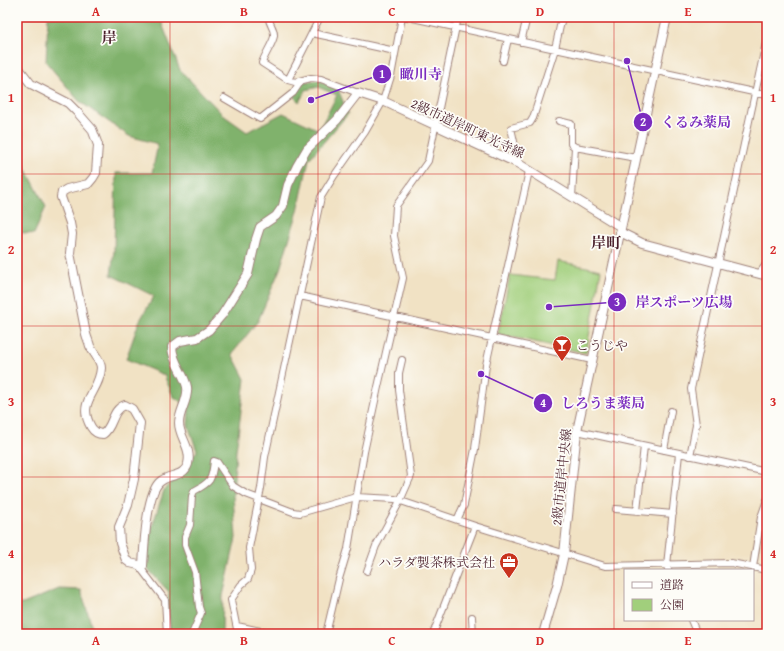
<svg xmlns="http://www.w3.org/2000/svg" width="784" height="651" viewBox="0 0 784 651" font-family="'Gentium Book Plus','Noto Serif JP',serif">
<rect width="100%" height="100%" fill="#fdfcf7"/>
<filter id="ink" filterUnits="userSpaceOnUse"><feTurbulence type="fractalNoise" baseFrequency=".025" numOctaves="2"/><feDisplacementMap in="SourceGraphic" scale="8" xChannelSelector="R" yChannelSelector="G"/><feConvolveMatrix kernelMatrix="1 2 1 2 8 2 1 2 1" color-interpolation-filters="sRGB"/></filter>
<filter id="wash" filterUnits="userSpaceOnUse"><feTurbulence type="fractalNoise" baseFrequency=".012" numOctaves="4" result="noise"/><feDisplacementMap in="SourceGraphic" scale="16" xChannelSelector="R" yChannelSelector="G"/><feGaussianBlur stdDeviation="0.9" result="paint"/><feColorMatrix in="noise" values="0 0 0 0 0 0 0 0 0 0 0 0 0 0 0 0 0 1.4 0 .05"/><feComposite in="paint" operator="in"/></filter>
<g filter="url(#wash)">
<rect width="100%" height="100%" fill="#f1e2c4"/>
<path fill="#a1cf7c" stroke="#767754" d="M 558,261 L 601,270 L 586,353 L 498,334 L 510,275 L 555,280 Z"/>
<path fill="#80b26c" stroke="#65684c" d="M 48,17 L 169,17 L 161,21 L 180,70 L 223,115 L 247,132 L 283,113 L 319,130 L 337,95 L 318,87 L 306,90 L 299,102 L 292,95 L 303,82 L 318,80 L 338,89 L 348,114 L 309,159 L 298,211 L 280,269 L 258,321 L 232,354 L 245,379 L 236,451 L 233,495 L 236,538 L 223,596 L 222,634 L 164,634 L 169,592 L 146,567 L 151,530 L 164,490 L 197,451 L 188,425 L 189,408 L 173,396 L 164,375 L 126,359 L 139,322 L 154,296 L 111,275 L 114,251 L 116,173 L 152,173 L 158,144 L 129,136 L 79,101 L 46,62 Z
M 17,151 L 46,207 L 34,234 L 17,232 Z
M 59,589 L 81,590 L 94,634 L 17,634 L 17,604 L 23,604 Z"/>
</g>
<g filter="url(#ink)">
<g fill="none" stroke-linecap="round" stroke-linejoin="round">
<g stroke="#9e8078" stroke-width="8">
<path id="minor" d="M 269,17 C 268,24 275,28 274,36 C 274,41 264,56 262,63 L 288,80 L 295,82 L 311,78 L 321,79 L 358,93
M 408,17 L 767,95
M 312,33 L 395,51
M 521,42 L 527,17
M 503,61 L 508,39
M 288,80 L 320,17
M 224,98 L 260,119 L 293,93 L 301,81
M 559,121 L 571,124 L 571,144 L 575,147
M 519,164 L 511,128 L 530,123 L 533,118 L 555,49 L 562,17
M 572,197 L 575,147 L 636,158
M 759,274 L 767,263
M 300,296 L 592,360
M 577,431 L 767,472
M 664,450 L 671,411
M 690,456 L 696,425 L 691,389 L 767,38
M 616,509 L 673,514
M 637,511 L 644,446
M 457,520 L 464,505 L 475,449 L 486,365 L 529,171
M 139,566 L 165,600 L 167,634
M 753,567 L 761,517 L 767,500
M 668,570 L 667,565 L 679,454
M 367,571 L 376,546 L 400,501 L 411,476 L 399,390 L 399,373 L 402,360
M 472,617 L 473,634
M 691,620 L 697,634
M 237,626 L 275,634
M 192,634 L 201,613 L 199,607 L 195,572 L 185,545 L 185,537 L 190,525 L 192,496 L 194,491 C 211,482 212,480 214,461 L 217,462 L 233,486 L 246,494 L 293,512 L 300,513 L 356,497 L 395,499 L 475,526 L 605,566 L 731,563 L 767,570
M 238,634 L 231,600 L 241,585 L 248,579 L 251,570 L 249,548 L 261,488 L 265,457 L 321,197 L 334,176 L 365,132 L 383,101 L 391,76 L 402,17
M 326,634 L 339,579 L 348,549 L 364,452 L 378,387 L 403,278 L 394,236 L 396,206 L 428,161 L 458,17
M 433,634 L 475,526"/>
</g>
<g stroke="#9e8078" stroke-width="10">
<path id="tertiary" d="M 17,66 L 31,84 L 68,103 L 78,113 L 92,129 L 98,145 L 96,173 L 93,178 L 88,184 L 67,189 L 62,192 L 61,197 L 70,223 L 72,234 L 70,253 L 86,334 C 87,338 89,342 90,346 C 93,353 101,360 101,368 C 100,392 76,401 91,427 C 94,432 98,434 103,434 C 114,426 111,410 125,405 L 132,409 L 140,423 L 134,479 L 128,505 L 119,527 L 120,543 L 126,560 L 130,563 L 143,566 C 144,549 146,491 161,481 C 170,474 184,477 188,464 C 192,448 179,437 179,423 C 179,411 189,399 187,387 C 184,373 173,364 172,347 L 180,341 L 197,338 L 209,330 L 222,315 L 248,274 L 256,239 L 260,227 L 276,216 L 283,206 L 288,185 L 297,166 L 307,149 L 337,120 L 358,93 L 383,101 L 519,164 L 621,227
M 620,232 L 642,243 L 767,276
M 543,634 L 557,586 L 564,554 L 577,431 L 667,17"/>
</g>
<use href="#minor" stroke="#fff" stroke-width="6"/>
<use href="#tertiary" stroke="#fff" stroke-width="8"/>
</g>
</g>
<path fill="none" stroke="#d62828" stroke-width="1" stroke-opacity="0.55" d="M 170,17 L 170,634M 318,17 L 318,634M 466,17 L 466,634M 614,17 L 614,634M 17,174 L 767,174M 17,326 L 767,326M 17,477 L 767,477"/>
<defs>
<g id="bar-pin" transform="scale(1)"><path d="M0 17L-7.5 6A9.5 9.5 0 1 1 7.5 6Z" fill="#c8321e" stroke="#fdfcf7"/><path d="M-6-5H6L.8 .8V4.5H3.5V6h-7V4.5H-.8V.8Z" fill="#fff"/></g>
<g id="office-pin" transform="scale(1)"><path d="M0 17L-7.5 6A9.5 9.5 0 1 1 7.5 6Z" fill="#c8321e" stroke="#fdfcf7"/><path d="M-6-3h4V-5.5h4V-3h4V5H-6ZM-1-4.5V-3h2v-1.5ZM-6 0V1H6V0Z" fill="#fff"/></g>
</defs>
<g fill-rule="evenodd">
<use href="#bar-pin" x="562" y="345"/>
<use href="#office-pin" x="509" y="562"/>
</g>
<g text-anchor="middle" stroke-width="3.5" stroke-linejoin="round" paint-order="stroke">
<g font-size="13" fill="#4a1f2b" stroke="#fdfcf7">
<text transform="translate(468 128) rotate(25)" y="5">2級市道岸町東光寺線</text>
<text transform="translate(561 477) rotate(-84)" y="5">2級市道岸中央線</text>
</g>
<g font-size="13" fill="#4a1f2b" stroke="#fdfcf7" text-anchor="start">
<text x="576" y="350">こうじや</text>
<text x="495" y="567" text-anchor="end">ハラダ製茶株式会社</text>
</g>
<g font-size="15" font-weight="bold" fill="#4a1f2b" stroke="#fdfcf7">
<text x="109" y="43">岸</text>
<text x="606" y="248">岸町</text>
</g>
</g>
<path fill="none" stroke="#7b2cbf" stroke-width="1.5" d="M311 100L382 74M627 61L643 122M549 307L617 302M481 374L543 403"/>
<g fill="#7b2cbf" stroke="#fdfcf7" stroke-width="1.5">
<circle cx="311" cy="100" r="4"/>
<circle cx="627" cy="61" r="4"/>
<circle cx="549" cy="307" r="4"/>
<circle cx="481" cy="374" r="4"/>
<circle cx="382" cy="74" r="10"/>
<circle cx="643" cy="122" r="10"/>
<circle cx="617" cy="302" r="10"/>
<circle cx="543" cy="403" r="10"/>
</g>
<g font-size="12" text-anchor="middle" font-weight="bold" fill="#fff">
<text x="382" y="78">1</text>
<text x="643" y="126">2</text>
<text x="617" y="306">3</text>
<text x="543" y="407">4</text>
</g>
<g font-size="14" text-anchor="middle" font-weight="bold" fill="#7b2cbf" stroke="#fdfcf7" stroke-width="3.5" stroke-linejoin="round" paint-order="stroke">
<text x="421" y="79">瞰川寺</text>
<text x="696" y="127">くるみ薬局</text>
<text x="684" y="307">岸スポーツ広場</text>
<text x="603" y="408">しろうま薬局</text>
</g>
<rect width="784" height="651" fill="none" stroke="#fdfcf7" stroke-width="44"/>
<rect x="624" y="569" width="130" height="52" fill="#fdfcf7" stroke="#b5a4a5"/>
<rect x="632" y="582" width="20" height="6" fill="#ffffff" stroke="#b5a4a5"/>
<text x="660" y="589" font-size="12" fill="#4a1f2b">道路</text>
<rect x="632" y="599" width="20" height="12" fill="#a1cf7c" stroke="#b5a4a5"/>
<text x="660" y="609" font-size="12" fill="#4a1f2b">公園</text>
<rect x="22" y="22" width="740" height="607" fill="none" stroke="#d62828" stroke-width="1.5"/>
<g font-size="13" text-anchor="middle" font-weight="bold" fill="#d62828">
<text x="96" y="16">A</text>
<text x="244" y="16">B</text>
<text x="392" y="16">C</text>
<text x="540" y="16">D</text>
<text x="688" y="16">E</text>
<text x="11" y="102">1</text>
<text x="773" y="102">1</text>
<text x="11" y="254">2</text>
<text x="773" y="254">2</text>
<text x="11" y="406">3</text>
<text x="773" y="406">3</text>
<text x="11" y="558">4</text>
<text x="773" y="558">4</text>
<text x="96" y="645">A</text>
<text x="244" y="645">B</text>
<text x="392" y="645">C</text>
<text x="540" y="645">D</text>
<text x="688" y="645">E</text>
</g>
</svg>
